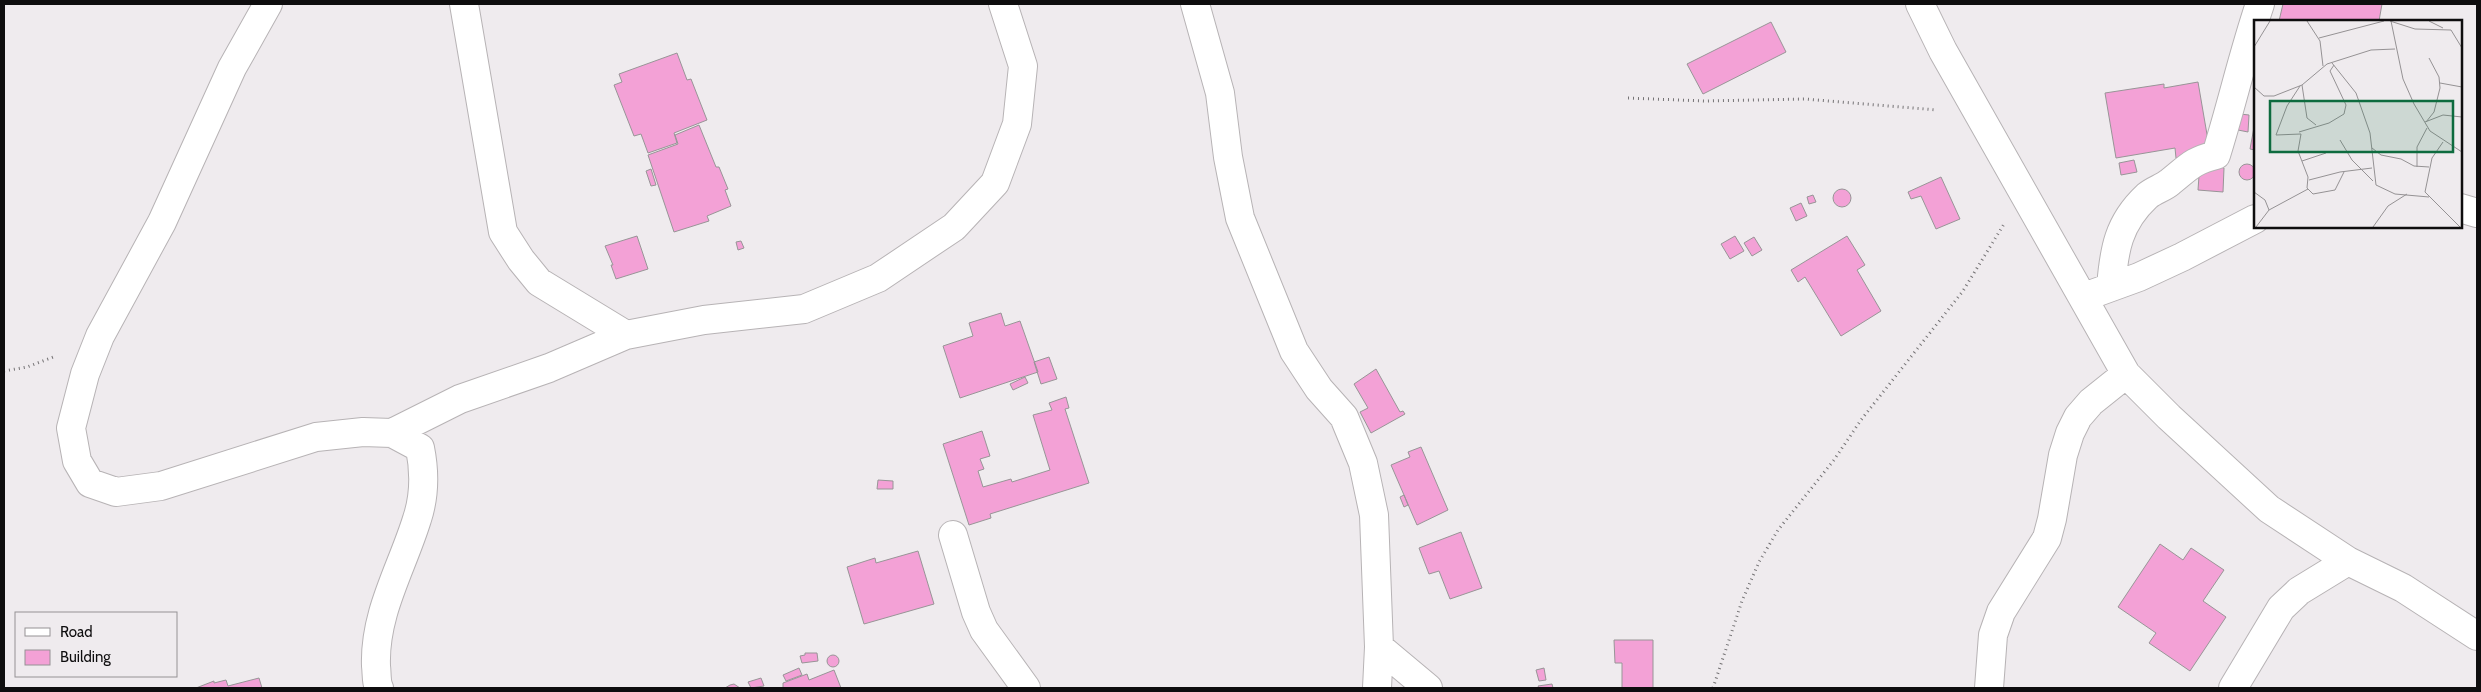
<svg xmlns="http://www.w3.org/2000/svg" width="2481" height="692" viewBox="0 0 2481 692" font-family="Cabin,sans-serif">
<rect width="100%" height="100%" fill="#efebee"/>
<path fill="#f3a1d6" stroke="#989597" d="M 2283,4 L 2382,4 L 2379,21 L 2279,21 Z
M 1771,22 L 1786,52 L 1703,94 L 1687,64 Z
M 677,53 L 687,80 L 691,79 L 707,120 L 674,133 L 677,143 L 648,153 L 641,134 L 634,136 L 614,85 L 622,82 L 619,74 Z
M 2198,82 L 2210,152 L 2176,158 L 2175,148 L 2116,158 L 2105,93 L 2164,84 L 2164,88 Z
M 2240,114 L 2249,115 L 2248,132 L 2238,130 Z
M 2255,122 L 2255,150 L 2250,149 Z
M 699,125 L 716,167 L 719,167 L 728,189 L 725,190 L 731,206 L 707,216 L 709,221 L 674,232 L 648,155 L 678,144 L 675,135 Z
M 2134,160 L 2137,172 L 2121,175 L 2119,163 Z
M 2200,162 L 2224,168 L 2223,192 L 2198,190 Z
M2239 172a8 8 0 1 1 16 0a8 8 0 1 1-16 0Z
M 651,169 L 656,185 L 651,186 L 646,171 Z
M 1941,177 L 1960,219 L 1936,229 L 1921,196 L 1911,199 L 1908,192 Z
M1833 198a9 9 0 1 1 18 0a9 9 0 1 1-18 0Z
M 1813,195 L 1816,202 L 1809,204 L 1807,197 Z
M 1801,203 L 1807,216 L 1796,221 L 1790,208 Z
M 637,236 L 648,269 L 616,279 L 611,265 L 613,265 L 605,246 Z
M 1735,236 L 1744,251 L 1730,259 L 1721,244 Z
M 1847,236 L 1865,265 L 1857,270 L 1881,311 L 1841,336 L 1805,277 L 1798,282 L 1791,270 Z
M 1754,237 L 1762,250 L 1752,256 L 1744,243 Z
M 741,241 L 744,248 L 738,250 L 736,242 Z
M 1001,313 L 1005,326 L 1020,321 L 1038,372 L 960,398 L 943,346 L 973,336 L 969,323 Z
M 1049,357 L 1057,379 L 1041,384 L 1034,362 Z
M 1376,369 L 1400,412 L 1403,411 L 1405,414 L 1371,433 L 1360,412 L 1368,408 L 1354,384 Z
M 1025,377 L 1028,383 L 1013,390 L 1010,384 Z
M 1066,397 L 1069,408 L 1065,409 L 1089,483 L 990,514 L 991,518 L 969,525 L 943,444 L 982,431 L 990,456 L 980,459 L 984,469 L 978,471 L 983,487 L 1011,479 L 1012,482 L 1050,470 L 1033,415 L 1052,410 L 1049,403 Z
M 1421,447 L 1448,510 L 1417,525 L 1391,465 L 1410,457 L 1408,452 Z
M 878,480 L 893,481 L 893,489 L 877,489 Z
M 1404,495 L 1408,505 L 1404,507 L 1400,497 Z
M 1461,532 L 1482,588 L 1450,599 L 1439,571 L 1429,574 L 1419,548 Z
M 2160,544 L 2183,560 L 2191,548 L 2224,570 L 2203,601 L 2226,617 L 2190,671 L 2149,643 L 2156,633 L 2118,607 Z
M 918,551 L 934,604 L 864,624 L 847,567 L 875,558 L 876,563 Z
M 1614,640 L 1653,640 L 1653,688 L 1622,688 L 1622,663 L 1615,663 Z
M 805,653 L 817,653 L 818,661 L 802,663 L 800,656 L 805,655 Z
M827 661a6 6 0 1 1 12 0a6 6 0 1 1-12 0Z
M 799,668 L 802,675 L 786,681 L 783,675 Z
M 1544,668 L 1546,680 L 1539,681 L 1536,670 Z
M 834,670 L 841,688 L 783,688 L 783,683 L 807,674 L 809,680 Z
M 259,678 L 262,688 L 196,688 L 214,681 L 214,683 L 226,680 L 228,686 Z
M 761,678 L 764,686 L 751,688 L 748,682 Z
M 734,684 L 740,688 L 725,688 L 730,685 Z
M 1552,684 L 1553,688 L 1539,688 L 1538,686 Z"/>
<g fill="none" stroke-linecap="round" stroke-linejoin="round">
<g stroke="#b7b3b5" stroke-width="30">
<path id="minor" d="M 268,4 L 232,68 L 162,222 L 100,336 L 85,374 L 71,428 L 77,461 L 90,483 L 116,492 L 161,486 L 316,437 L 363,432 L 392,433 L 420,448 C 425,473 425,495 417,519 C 402,568 374,613 376,666 C 377,673 376,682 379,688
M 464,4 L 503,232 L 521,260 L 539,282 L 626,335
M 1195,4 L 1220,93 L 1228,157 L 1240,218 L 1294,351 L 1319,389 L 1344,417 L 1363,463 L 1374,515 L 1379,647 L 1377,688
M 1920,4 L 1943,51 L 2126,374 L 2169,417 L 2269,509 L 2348,561 L 2403,588 L 2477,636
M 2460,208 L 2477,213
M 2111,287 C 2114,250 2118,223 2147,196 C 2154,190 2163,188 2170,182 C 2189,167 2192,161 2216,155 C 2232,104 2243,54 2260,4
M 2095,293 L 2139,277 L 2182,257 L 2255,219
M 392,433 L 460,399 L 549,368 L 626,335 L 704,320 L 804,309 L 878,278 L 954,227 L 995,183 L 1017,124 L 1023,66 L 1003,4
M 953,535 L 976,612 L 984,630 L 1026,688
M 1379,647 L 1428,688
M 1989,688 L 1993,635 L 2001,612 L 2047,538 L 2052,519 L 2063,455 L 2070,433 L 2078,417 L 2091,402 L 2126,374
M 2233,688 L 2281,608 L 2299,591 L 2348,561"/>
</g>
<path stroke="#747274" stroke-width="3" stroke-dasharray="1 4" stroke-linecap="butt" d="M 1628,98 L 1704,101 L 1805,99 L 1937,110
M 4,371 L 27,367 L 56,356
M 1713,688 L 1742,601 L 1759,562 L 1778,530 L 1834,460 L 1861,420 L 1963,291 L 2004,224"/>
<use href="#minor" stroke="#fff" stroke-width="28"/>
</g>
<g transform="translate(2254 20)">
<rect width="208" height="208" fill="#efebee"/>
<path fill="none" stroke="#959294" stroke-width="1" d="M 53,1 L 66,21 L 69,46M 136,1 L 161,9 L 197,10 L 208,28M 137,1 L 149,59 L 160,84 L 176,111 L 208,132M 175,1 L 189,8M 65,18 L 130,1M 0,27 L 16,1M 78,43 L 102,73 L 116,113 L 122,165 L 141,174 L 175,177M 186,63 L 208,67M 48,65 L 53,98 L 62,105M 46,66 L 33,86 L 22,115 L 47,114 L 44,131 L 54,157 L 53,168 L 59,174 L 81,170 L 90,152M 0,67 L 10,76 L 20,76 L 48,65 L 73,44 L 117,30 L 141,29M 171,102 L 189,95 L 208,97M 172,102 L 180,92 L 186,68 L 185,57 L 175,38M 45,112 L 75,103 L 90,94 L 92,85 L 76,51 L 80,45M 86,120 L 98,140 L 119,161M 189,122 L 178,138 L 171,172 L 206,207M 118,128 L 127,135 L 147,139 L 160,146 L 175,147M 48,141 L 72,133M 163,147 L 163,127 L 173,108M 55,160 L 86,152 L 118,148M 0,172 L 11,180 L 15,190 L 2,207M 15,190 L 54,169M 119,207 L 134,186 L 153,174"/>
<path fill="#0e6b3f" fill-opacity="0.15" stroke="#0e6b3f" stroke-width="2.5" d="M 16,81 L 199,81 L 199,132 L 16,132 Z"/>
<rect width="208" height="208" fill="none" stroke="#0e0d0e" stroke-width="2.5"/>
</g>
<rect width="2481" height="692" fill="none" stroke="#0e0d0e" stroke-width="10"/>
<rect x="15" y="612" width="162" height="65" fill="#efebee" stroke="#959294"/>
<rect x="25" y="628" width="25" height="8" fill="#ffffff" stroke="#959294"/>
<text x="60" y="637" font-size="15" fill="#0e0d0e">Road</text>
<rect x="25" y="650" width="25" height="15" fill="#f3a1d6" stroke="#959294"/>
<text x="60" y="662" font-size="15" fill="#0e0d0e">Building</text>
</svg>
